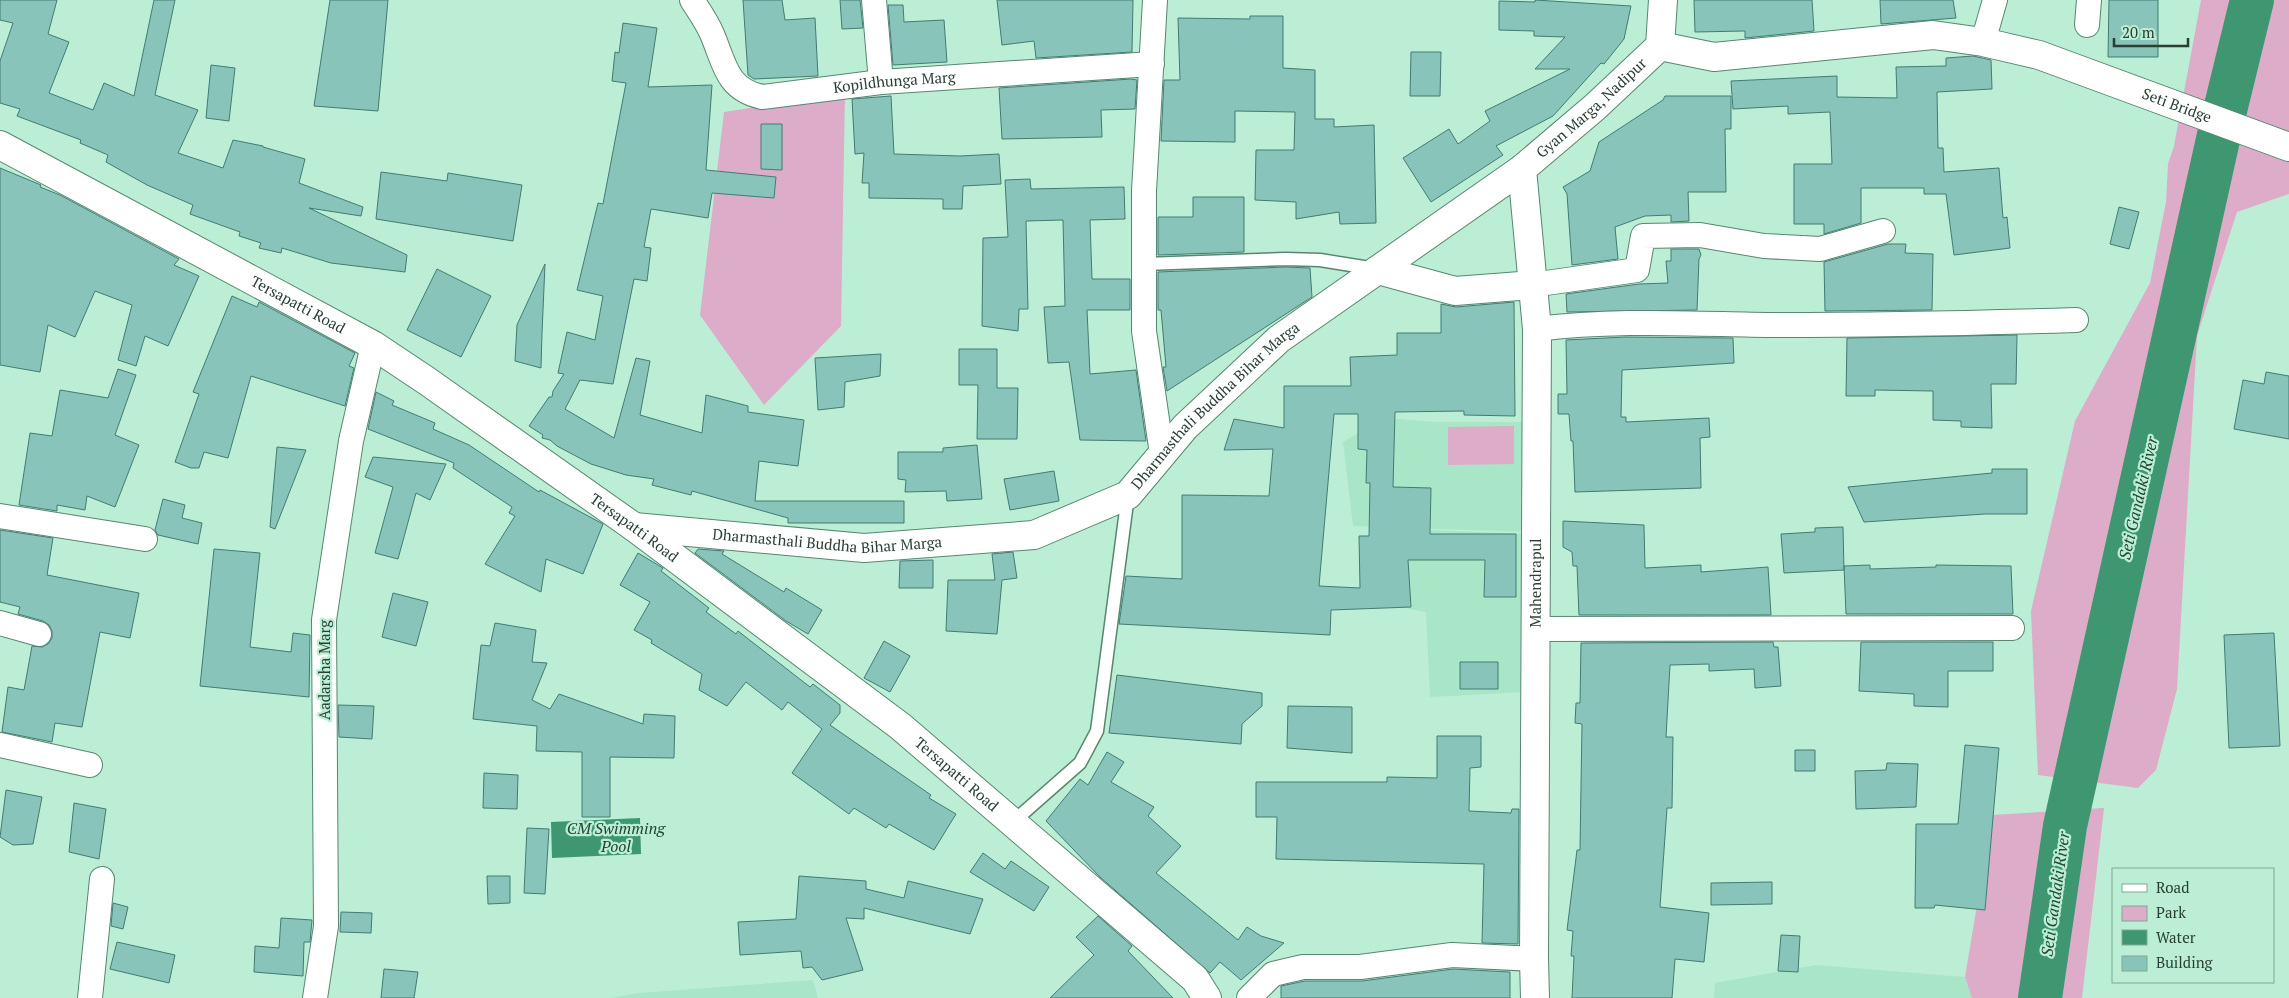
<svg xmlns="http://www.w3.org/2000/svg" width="2289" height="998" viewBox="0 0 2289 998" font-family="'PT Serif',serif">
<rect width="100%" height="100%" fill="#bbeed4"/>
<path fill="#a9e5c7" d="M 1385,418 L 1435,422 L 1532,422 L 1531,532 L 1353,526 L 1343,442 Z
M 1403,529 L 1529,534 L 1525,692 L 1430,697 L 1426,612 L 1405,608 Z
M 1816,965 L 1965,977 L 1972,998 L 1714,998 L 1715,983 Z
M 813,980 L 818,998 L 610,998 L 639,993 Z"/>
<path fill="#ddacc9" d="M 2201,0 L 2289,0 L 2289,194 L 2237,212 L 2197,336 L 2177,689 L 2156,770 L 2138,788 L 2038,775 L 2031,611 L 2075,421 L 2150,283 L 2166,202 L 2168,164 L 2174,146 Z
M 845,93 L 841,326 L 764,405 L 700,315 L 724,112 Z
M 1514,426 L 1514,464 L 1448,465 L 1448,427 Z
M 2104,808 L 2082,998 L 1972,998 L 1965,977 L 1992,815 Z"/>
<path fill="#3f9772" d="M 640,818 L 641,854 L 552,858 L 551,822 Z"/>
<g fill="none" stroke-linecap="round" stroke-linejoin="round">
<path stroke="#3f9772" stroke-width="44" d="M 2040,998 L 2065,826 L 2219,135 L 2252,0"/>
</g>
<path fill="#88c4ba" stroke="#417c73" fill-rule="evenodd" d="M 0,0 L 57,0 L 48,34 L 69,42 L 49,93 L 93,110 L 104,83 L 134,96 L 154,0 L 175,0 L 155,95 L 198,110 L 178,153 L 223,168 L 233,140 L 263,146 L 263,147 L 305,159 L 299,183 L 363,207 L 361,216 L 309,208 L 407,255 L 405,272 L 331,263 L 282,248 L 281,253 L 259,248 L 261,243 L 239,236 L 240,232 L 190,214 L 193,205 L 147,185 L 106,162 L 108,155 L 80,143 L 81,140 L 17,116 L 20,109 L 0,103 L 0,61 L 13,23 L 0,20 Z
M 330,0 L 388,0 L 378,111 L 314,106 Z
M 743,0 L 782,0 L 785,20 L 815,18 L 818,76 L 754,79 L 748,75 Z
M 840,0 L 860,0 L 863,28 L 842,29 Z
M 997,0 L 1133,0 L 1132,52 L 1036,58 L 1034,41 L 1002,45 Z
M 1535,0 L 1631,6 L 1624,39 L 1604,64 L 1601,63 L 1553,116 L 1496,146 L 1503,155 L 1431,202 L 1403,158 L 1449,129 L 1458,144 L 1490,121 L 1485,111 L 1570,69 L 1535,69 L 1565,37 L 1534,36 L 1534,31 L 1499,30 L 1499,1 L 1535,2 Z
M 1694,0 L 1812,0 L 1814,31 L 1745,38 L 1745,31 L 1695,32 Z
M 1880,0 L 1953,0 L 1956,18 L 1881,24 Z
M 2109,0 L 2158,0 L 2158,57 L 2108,57 Z
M 888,5 L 903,5 L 904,22 L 944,20 L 947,62 L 893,65 Z
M 1250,16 L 1283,16 L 1283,68 L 1315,70 L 1315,119 L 1334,119 L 1334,127 L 1374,125 L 1376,223 L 1340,224 L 1339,212 L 1296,219 L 1296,202 L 1255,200 L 1256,150 L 1294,150 L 1295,112 L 1235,111 L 1235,142 L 1161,141 L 1164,80 L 1180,80 L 1178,18 L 1250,19 Z
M 623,23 L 657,28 L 648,87 L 712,85 L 706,170 L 776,177 L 774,198 L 712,193 L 708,218 L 651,209 L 644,247 L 651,248 L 647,281 L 634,279 L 613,384 L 580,380 L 565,409 L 614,438 L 636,358 L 650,361 L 640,415 L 702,433 L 706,395 L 748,406 L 748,412 L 804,420 L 798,466 L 759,461 L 755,501 L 904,501 L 904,523 L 788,523 L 788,518 L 692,491 L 691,495 L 652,485 L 654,479 L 626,475 L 591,464 L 557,446 L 550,440 L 542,438 L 543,435 L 529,426 L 549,397 L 552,397 L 553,391 L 564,374 L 558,373 L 567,332 L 595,340 L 603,296 L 577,290 L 598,203 L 603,204 L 626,83 L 612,81 L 615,52 L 619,53 Z
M 1411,52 L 1441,52 L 1440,96 L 1410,96 Z
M 1973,56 L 1991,60 L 1992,89 L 1937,92 L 1938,148 L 1943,148 L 1944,172 L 1999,168 L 2003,218 L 2007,217 L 2010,248 L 1954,255 L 1946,194 L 1924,194 L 1924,188 L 1861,188 L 1861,223 L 1824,234 L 1824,224 L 1794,224 L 1794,164 L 1832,164 L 1830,112 L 1788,114 L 1788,106 L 1733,109 L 1731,81 L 1837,76 L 1837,97 L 1897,98 L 1896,67 L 1946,66 L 1946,58 Z
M 211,65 L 235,68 L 229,121 L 206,118 Z
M 1131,79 L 1137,80 L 1135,109 L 1101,110 L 1102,137 L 1002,139 L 999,88 Z
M 891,96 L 894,154 L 960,156 L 999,154 L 1001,184 L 963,186 L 962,209 L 943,209 L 943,199 L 869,198 L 869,183 L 862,183 L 864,153 L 855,154 L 852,99 Z
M 1665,96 L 1731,96 L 1731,129 L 1725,129 L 1726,192 L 1688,192 L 1689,221 L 1671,222 L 1671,215 L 1645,216 L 1615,227 L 1618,259 L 1572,265 L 1567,194 L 1563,187 L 1590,171 L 1599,142 L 1663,100 Z
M 761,124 L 782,124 L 782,170 L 761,169 Z
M 0,168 L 41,185 L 40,187 L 60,195 L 179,259 L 174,265 L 199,276 L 168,346 L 145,336 L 136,366 L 118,360 L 132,305 L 95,291 L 75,337 L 48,325 L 40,372 L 0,365 Z
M 381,172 L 447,181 L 448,173 L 522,185 L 513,241 L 376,219 Z
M 1030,179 L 1031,189 L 1124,187 L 1125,219 L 1090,220 L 1092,279 L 1130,279 L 1130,310 L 1087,310 L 1090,374 L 1136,370 L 1146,441 L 1080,440 L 1069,362 L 1048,363 L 1044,307 L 1065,306 L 1063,220 L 1026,221 L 1028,309 L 1019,309 L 1018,331 L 982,326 L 983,238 L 1008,237 L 1005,180 Z
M 1193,197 L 1244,197 L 1244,252 L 1158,255 L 1158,217 L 1193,217 Z
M 2119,207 L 2139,212 L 2129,249 L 2110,244 Z
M 1888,244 L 1906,244 L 1905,253 L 1933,254 L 1932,310 L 1825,311 L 1824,262 Z
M 1671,249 L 1699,249 L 1701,255 L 1699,259 L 1697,310 L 1567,312 L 1566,294 L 1639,284 L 1668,283 L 1666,261 L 1671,261 Z
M 545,264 L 542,333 L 541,368 L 515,361 L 517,325 Z
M 1286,267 L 1310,268 L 1312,297 L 1167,391 L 1163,367 L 1166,367 L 1161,310 L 1158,310 L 1158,272 Z
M 437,269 L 491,296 L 461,357 L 407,330 Z
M 232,296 L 257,307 L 259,302 L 355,353 L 349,366 L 354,368 L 345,406 L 251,376 L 228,458 L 204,452 L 199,468 L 191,468 L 175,462 L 199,394 L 193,392 Z
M 1514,302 L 1515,416 L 1464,415 L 1464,411 L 1395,412 L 1393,487 L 1431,488 L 1430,534 L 1516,534 L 1516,597 L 1484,597 L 1485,560 L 1408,560 L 1411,607 L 1331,610 L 1330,635 L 1119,624 L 1126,576 L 1182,579 L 1182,495 L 1269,496 L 1273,449 L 1224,450 L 1234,419 L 1284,428 L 1284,386 L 1351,386 L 1350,357 L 1397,355 L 1397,333 L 1441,333 L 1441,304 L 1456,307 ZM 1334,414 L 1358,414 L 1358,449 L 1367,450 L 1366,483 L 1370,483 L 1369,536 L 1359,536 L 1360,588 L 1319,586 Z
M 2017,335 L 2016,384 L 1991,384 L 1992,428 L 1961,427 L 1961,421 L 1933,420 L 1933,391 L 1875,390 L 1875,396 L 1846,396 L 1847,338 Z
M 1625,337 L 1733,338 L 1734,363 L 1622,370 L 1621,417 L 1626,417 L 1626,422 L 1709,418 L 1710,437 L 1700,438 L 1701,488 L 1575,492 L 1573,441 L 1571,441 L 1569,414 L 1558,414 L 1558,394 L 1567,394 L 1566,340 Z
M 959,349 L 997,349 L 997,388 L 1018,388 L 1017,439 L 977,439 L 978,385 L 959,385 Z
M 881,354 L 880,376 L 845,382 L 844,407 L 818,410 L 815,358 Z
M 118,369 L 136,375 L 115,435 L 139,445 L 115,507 L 87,496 L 85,510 L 57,505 L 57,511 L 19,505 L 30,433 L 52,436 L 60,390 L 108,398 Z
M 2266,372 L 2289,376 L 2289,439 L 2234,429 L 2243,380 L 2264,384 Z
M 376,392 L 394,401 L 392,405 L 435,423 L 433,429 L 469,445 L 539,492 L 540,490 L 603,524 L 583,574 L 546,559 L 541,592 L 485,564 L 515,516 L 509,513 L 512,507 L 453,468 L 454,463 L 368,429 Z
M 977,445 L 982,499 L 947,501 L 946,491 L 905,492 L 906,480 L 898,479 L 898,452 L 943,452 L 943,448 Z
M 277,447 L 306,450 L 275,529 L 270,527 Z
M 373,457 L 446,464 L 430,500 L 416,493 L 398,559 L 375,553 L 393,487 L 365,477 Z
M 1992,469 L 2027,469 L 2027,514 L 1985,514 L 1864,522 L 1848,487 L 1992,473 Z
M 1054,471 L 1059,501 L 1010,510 L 1004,479 Z
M 163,499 L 185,505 L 182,518 L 202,523 L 198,544 L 158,535 L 155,530 Z
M 1563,521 L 1644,525 L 1645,568 L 1701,565 L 1701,572 L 1768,567 L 1771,615 L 1579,615 L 1577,566 L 1573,566 L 1572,552 L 1563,547 Z
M 1843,527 L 1844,570 L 1784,573 L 1781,534 L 1815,532 L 1815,528 Z
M 0,530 L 53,538 L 47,575 L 139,593 L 130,638 L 100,632 L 82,727 L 55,723 L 52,742 L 2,732 L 8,687 L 24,690 L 32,646 L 42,647 L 48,644 L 52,638 L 52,631 L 49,625 L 43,621 L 18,614 L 20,607 L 0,602 Z
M 214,549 L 260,553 L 250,647 L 291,652 L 293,633 L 310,635 L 309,697 L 200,686 Z
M 698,549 L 724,551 L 722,554 L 784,592 L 786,588 L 822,610 L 808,634 L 786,621 L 695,553 Z
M 1013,552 L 1017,578 L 1002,580 L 997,634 L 946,631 L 948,580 L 995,580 L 992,554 Z
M 638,553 L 663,568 L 661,571 L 709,608 L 706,612 L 736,634 L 738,631 L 810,687 L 813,684 L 840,705 L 840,713 L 830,725 L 931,795 L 929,798 L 956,814 L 934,850 L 889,824 L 886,828 L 854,808 L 849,814 L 792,773 L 822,729 L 788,702 L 782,710 L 746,682 L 727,706 L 699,690 L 702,674 L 651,643 L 652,640 L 634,630 L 650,602 L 620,585 Z
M 933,560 L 933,588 L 899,588 L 900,561 Z
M 1870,565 L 1870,569 L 1936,567 L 1936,565 L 2011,566 L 2013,614 L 1846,614 L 1844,566 Z
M 393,593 L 428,602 L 416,646 L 382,637 Z
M 495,623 L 536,630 L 532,662 L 547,663 L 532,700 L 550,709 L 559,694 L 643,724 L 644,714 L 675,716 L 674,758 L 610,757 L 610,817 L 582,817 L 582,752 L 536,751 L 537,726 L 473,719 L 481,645 L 490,646 Z
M 2274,633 L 2280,746 L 2229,748 L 2224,635 Z
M 884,641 L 910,656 L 890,692 L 864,678 Z
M 1773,642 L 1774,647 L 1778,647 L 1781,686 L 1755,688 L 1754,669 L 1709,671 L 1709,664 L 1670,665 L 1666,737 L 1673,737 L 1672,808 L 1667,808 L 1660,907 L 1709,913 L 1704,962 L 1675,959 L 1672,998 L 1572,998 L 1574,956 L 1571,956 L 1573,931 L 1567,930 L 1577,850 L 1580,850 L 1582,724 L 1575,723 L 1576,703 L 1580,703 L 1581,643 Z
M 1861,642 L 1993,642 L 1993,671 L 1948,671 L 1948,707 L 1914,706 L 1914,694 L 1859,691 Z
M 1460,662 L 1498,662 L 1498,689 L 1460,689 Z
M 1117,675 L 1262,693 L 1262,706 L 1242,724 L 1241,744 L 1109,733 Z
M 338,705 L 374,706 L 372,739 L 339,737 Z
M 1288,706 L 1352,707 L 1352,753 L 1287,748 Z
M 1437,736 L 1481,736 L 1481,767 L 1470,768 L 1469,811 L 1511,813 L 1512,809 L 1519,809 L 1518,944 L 1482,943 L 1484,864 L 1276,859 L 1277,817 L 1256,817 L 1256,782 L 1387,782 L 1387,777 L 1437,778 Z
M 1965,745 L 1999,748 L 1985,910 L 1935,905 L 1934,908 L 1915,908 L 1916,824 L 1958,824 Z
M 1795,750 L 1815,750 L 1815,771 L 1795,771 Z
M 1107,752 L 1124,762 L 1111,782 L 1154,807 L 1148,816 L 1181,846 L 1156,873 L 1238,940 L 1247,927 L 1261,936 L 1284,943 L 1241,980 L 1220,962 L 1210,973 L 1100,877 L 1046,821 L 1080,779 L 1088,785 Z
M 1887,763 L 1918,764 L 1916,807 L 1856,809 L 1855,771 L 1886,770 Z
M 484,773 L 518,775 L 517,809 L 483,808 Z
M 6,790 L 42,797 L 33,844 L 13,845 L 0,837 Z
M 74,803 L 106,809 L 99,859 L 69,852 Z
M 527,828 L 549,829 L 545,894 L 524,893 Z
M 983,853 L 1005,869 L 1011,861 L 1049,887 L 1034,911 L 970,872 Z
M 487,876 L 510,876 L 510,903 L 488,904 Z
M 799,876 L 866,881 L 866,889 L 904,898 L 908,881 L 983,899 L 970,934 L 864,908 L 864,919 L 846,918 L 863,970 L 822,980 L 812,967 L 803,968 L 801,951 L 740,955 L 738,922 L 796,919 Z
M 1772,882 L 1772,904 L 1711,905 L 1711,883 Z
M 113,903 L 128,907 L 123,929 L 111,926 Z
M 341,912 L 372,913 L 371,933 L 340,932 Z
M 1098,916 L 1132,946 L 1128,951 L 1173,998 L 1050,998 L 1094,955 L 1076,937 Z
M 281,918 L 312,920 L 310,942 L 304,942 L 303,976 L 254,972 L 255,946 L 279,948 Z
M 1781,935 L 1800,936 L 1798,972 L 1778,971 Z
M 117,942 L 175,955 L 169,983 L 110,969 Z
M 384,969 L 418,972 L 414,998 L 381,998 Z
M 1453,969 L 1510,972 L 1510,998 L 1281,998 L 1281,986 L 1305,981 L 1362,981 Z"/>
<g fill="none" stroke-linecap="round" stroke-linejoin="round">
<g stroke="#578770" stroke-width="15">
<path id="lane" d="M 1144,264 L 1286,259 L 1320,260 L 1376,269
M 1013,822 L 1080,763 L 1097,731 L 1128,495"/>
</g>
<g stroke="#578770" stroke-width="26">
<g id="street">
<path id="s1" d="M 692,0 C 699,11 707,22 712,34 C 725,64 726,89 762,97 L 881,82 L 1152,64"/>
<path d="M 874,0 L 881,82"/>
<path d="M 1155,0 L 1144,191 L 1144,331 L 1162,454"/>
<path d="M 2087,25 L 2089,0"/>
<path d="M 1983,42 L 1995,0"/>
<path d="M 1532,285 L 1637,270 L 1643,236 L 1700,235 L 1764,246 L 1820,249 L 1883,231"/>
<path d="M 1537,329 C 1615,319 1694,324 1772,325 C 1874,325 1975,323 2076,320"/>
<path d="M 0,516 L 145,539"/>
<path d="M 0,623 L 39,634"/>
<path d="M 1536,629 L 2012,628"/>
<path d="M 0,745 L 90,765"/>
<path d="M 90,998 L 102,879"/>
<path d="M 315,998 L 326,926 L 324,620 L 351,441 L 373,345"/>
<path d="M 1249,998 L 1273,974 L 1303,967 L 1360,967 L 1452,955 L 1534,959"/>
</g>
</g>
<g stroke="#578770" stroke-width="30">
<g id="secondary">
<path id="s2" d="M 1660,46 L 1714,57 L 1933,35 L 1983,42 L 2039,55 L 2289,147"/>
<path id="s3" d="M 0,145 L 373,345 L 427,381 L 634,527 L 900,726 L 1195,979 L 1207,998"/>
<path d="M 1378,270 L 1455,291 L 1532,285"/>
<path id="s4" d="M 634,527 L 864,548 L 1034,535 L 1128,495 L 1185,427 L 1279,339 L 1522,169"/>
</g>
</g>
<g stroke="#578770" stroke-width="30">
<g id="primary">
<path id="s5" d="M 1535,998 L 1534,959 L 1537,329 L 1522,169 L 1595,107 L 1660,46 L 1663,0"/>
</g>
</g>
<use href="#lane" stroke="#fff" stroke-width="12"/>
<use href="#street" stroke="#fff" stroke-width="24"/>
<use href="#secondary" stroke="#fff" stroke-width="28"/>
<use href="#primary" stroke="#fff" stroke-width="28"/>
</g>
<g text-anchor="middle" stroke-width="4.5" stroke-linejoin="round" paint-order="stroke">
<g font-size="15" fill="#2a3e34" stroke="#bbeed4">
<text dy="5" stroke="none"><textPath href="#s1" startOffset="258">Kopildhunga Marg</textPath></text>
<text dy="5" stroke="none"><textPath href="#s2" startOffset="530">Seti Bridge</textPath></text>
<text dy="5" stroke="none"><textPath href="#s5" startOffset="922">Gyan Marga, Nadipur</textPath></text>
<text dy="5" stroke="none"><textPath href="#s3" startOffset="338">Tersapatti Road</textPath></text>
<text dy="5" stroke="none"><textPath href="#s4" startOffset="629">Dharmasthali Buddha Bihar Marga</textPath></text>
<text dy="5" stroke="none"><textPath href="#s3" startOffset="742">Tersapatti Road</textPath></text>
<text dy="5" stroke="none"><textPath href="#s4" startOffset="194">Dharmasthali Buddha Bihar Marga</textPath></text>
<text dy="5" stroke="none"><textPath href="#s5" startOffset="415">Mahendrapul</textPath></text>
<text transform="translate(325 670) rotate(-90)" y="5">Aadarsha Marg</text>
<text dy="5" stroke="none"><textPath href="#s3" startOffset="1148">Tersapatti Road</textPath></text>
</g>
<g font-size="16" font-style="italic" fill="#204635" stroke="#bbeed4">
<text transform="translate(2138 498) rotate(-77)" y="6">Seti Gandaki River</text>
<text x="616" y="834">CM Swimming<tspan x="616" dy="18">Pool</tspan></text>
<text transform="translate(2055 894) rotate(-82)" y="6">Seti Gandaki River</text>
</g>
</g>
<rect x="2112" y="868" width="162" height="115" fill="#bbeed4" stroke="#81a894"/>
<rect x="2122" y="884" width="25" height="8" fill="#ffffff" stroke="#81a894"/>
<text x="2156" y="893" font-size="15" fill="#2a3e34">Road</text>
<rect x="2122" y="906" width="25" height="15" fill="#ddacc9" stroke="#81a894"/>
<text x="2156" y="918" font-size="15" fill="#2a3e34">Park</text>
<rect x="2122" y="930" width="25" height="15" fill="#3f9772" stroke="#81a894"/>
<text x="2156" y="943" font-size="15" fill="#2a3e34">Water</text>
<rect x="2122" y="956" width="25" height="15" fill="#88c4ba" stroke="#81a894"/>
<text x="2156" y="968" font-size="15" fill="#2a3e34">Building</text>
<path d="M2114 38v8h74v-8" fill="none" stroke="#2a3e34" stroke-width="2.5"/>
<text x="2122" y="38" font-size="15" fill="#2a3e34" stroke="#bbeed4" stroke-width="4" paint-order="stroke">20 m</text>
</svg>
